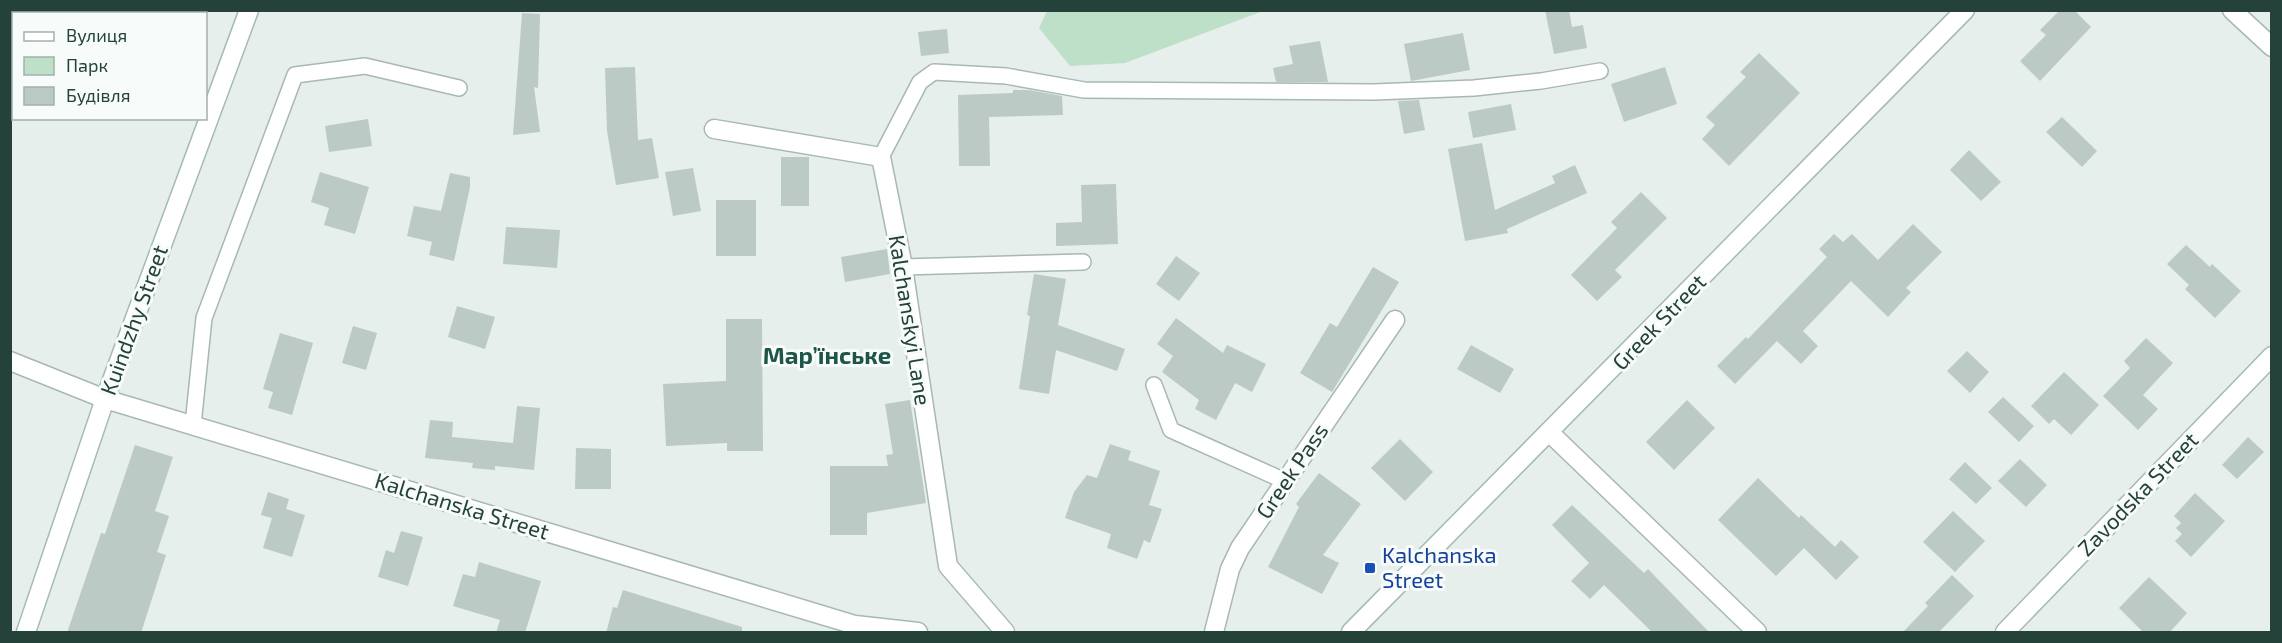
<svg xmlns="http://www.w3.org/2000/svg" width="2282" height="643" viewBox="0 0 2282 643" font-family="'Exo 2',sans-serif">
<rect width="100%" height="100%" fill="#e6efeb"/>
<path fill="#bfe0c8" d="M 1047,11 L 1047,10 L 1263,11 L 1125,63 L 1070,66 L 1039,28 Z"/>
<path fill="#bbcac4" d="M 1545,10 L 1569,10 L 1572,27 L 1583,25 L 1587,48 L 1554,54 Z
M 2060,10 L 2074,10 L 2091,27 L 2040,81 L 2020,61 L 2046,35 L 2040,30 Z
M 522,13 L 540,14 L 538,88 L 534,87 L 540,132 L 513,135 Z
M 947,29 L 949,53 L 921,56 L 918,32 Z
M 1463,33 L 1470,70 L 1411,81 L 1404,44 Z
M 1320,41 L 1328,82 L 1276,82 L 1273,68 L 1293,64 L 1289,46 Z
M 1759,53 L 1800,93 L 1729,166 L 1702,139 L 1715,125 L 1706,117 L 1746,77 L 1740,72 Z
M 635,67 L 638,140 L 652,138 L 659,178 L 616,185 L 607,131 L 605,68 Z
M 1665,67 L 1677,104 L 1624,122 L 1611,84 Z
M 1013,90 L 1029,90 L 1062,96 L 1063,115 L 989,117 L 990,166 L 959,166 L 958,95 L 1013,93 Z
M 1419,100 L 1425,130 L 1404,134 L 1398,101 Z
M 1511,104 L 1516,130 L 1473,138 L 1468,112 Z
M 2062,117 L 2097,151 L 2082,167 L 2046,132 Z
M 368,119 L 372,146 L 329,152 L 325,126 Z
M 1482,143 L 1495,210 L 1555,183 L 1552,176 L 1575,165 L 1587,193 L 1507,229 L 1508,233 L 1465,241 L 1448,149 Z
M 1969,150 L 2001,182 L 1981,201 L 1950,170 Z
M 781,157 L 809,157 L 809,206 L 781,206 Z
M 693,168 L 701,211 L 673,216 L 665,172 Z
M 320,172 L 369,187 L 355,234 L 324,225 L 329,208 L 311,202 Z
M 450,173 L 470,177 L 470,187 L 454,261 L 429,255 L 432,242 L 407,236 L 414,206 L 441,211 Z
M 1116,184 L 1118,244 L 1056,246 L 1056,223 L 1082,222 L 1081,185 Z
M 1641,192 L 1667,218 L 1615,270 L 1622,277 L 1597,301 L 1571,275 L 1617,228 L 1611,222 Z
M 716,200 L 756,200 L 756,256 L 716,256 Z
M 1913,224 L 1942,252 L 1906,288 L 1911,292 L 1888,317 L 1851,281 L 1803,331 L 1818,346 L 1801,364 L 1777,341 L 1735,384 L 1717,366 L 1746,337 L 1748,339 L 1827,257 L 1819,249 L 1834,234 L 1843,242 L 1852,234 L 1878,260 Z
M 506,227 L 560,230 L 557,268 L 503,264 Z
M 2186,245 L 2210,267 L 2212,264 L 2241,291 L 2215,318 L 2185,289 L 2189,285 L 2167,264 Z
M 887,249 L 890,274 L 845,282 L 841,257 Z
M 1176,256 L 1200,273 L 1179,301 L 1156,284 Z
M 1373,267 L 1399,282 L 1332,392 L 1300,373 L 1330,323 L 1337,327 Z
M 1034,274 L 1066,279 L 1058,325 L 1125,349 L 1117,371 L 1056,350 L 1049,394 L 1019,389 L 1030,316 L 1027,315 Z
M 457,306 L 495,317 L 485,349 L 448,337 Z
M 1176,318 L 1223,353 L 1227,345 L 1266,364 L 1252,392 L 1235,383 L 1216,420 L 1195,409 L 1199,400 L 1162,372 L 1173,356 L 1157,344 Z
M 726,319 L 762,319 L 763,451 L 727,451 L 727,443 L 666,446 L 663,384 L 726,381 Z
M 353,326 L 377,333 L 366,370 L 342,363 Z
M 280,333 L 313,343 L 292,415 L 268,408 L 273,392 L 263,389 Z
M 2146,338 L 2173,363 L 2143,395 L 2158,409 L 2138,430 L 2103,396 L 2130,368 L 2124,361 Z
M 1471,345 L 1514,369 L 1500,393 L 1457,369 Z
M 1967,351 L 1989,372 L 1970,393 L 1947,371 Z
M 2064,372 L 2099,405 L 2071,435 L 2054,419 L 2049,424 L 2031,406 Z
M 2003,397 L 2034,426 L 2019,442 L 1988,412 Z
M 910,400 L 926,503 L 867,513 L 867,535 L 830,535 L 830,466 L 888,466 L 886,455 L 893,454 L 885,404 Z
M 1687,400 L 1715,428 L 1674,470 L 1646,442 Z
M 517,406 L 540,408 L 534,470 L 495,466 L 495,470 L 472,468 L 473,463 L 425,458 L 430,420 L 453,422 L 452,437 L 513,443 Z
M 2248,437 L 2264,452 L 2237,479 L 2222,465 Z
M 1400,439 L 1433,472 L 1405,501 L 1371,468 Z
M 1110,444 L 1131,451 L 1128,460 L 1160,471 L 1149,505 L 1162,509 L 1150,543 L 1144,540 L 1137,559 L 1107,548 L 1111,534 L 1065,518 L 1074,492 L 1087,475 L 1097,478 Z
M 135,445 L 173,457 L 155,511 L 169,516 L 157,552 L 166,555 L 141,633 L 67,633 L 101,533 L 105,534 Z
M 576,448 L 611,449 L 611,489 L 575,489 Z
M 2020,459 L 2047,485 L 2026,507 L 1998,481 Z
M 1965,462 L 1992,488 L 1976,504 L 1949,479 Z
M 1319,473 L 1361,504 L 1323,555 L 1339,563 L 1322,594 L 1268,567 L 1299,507 L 1296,504 Z
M 1758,478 L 1799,518 L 1801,515 L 1835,547 L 1841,540 L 1859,557 L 1836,580 L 1804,548 L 1776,576 L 1718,520 Z
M 268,492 L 289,499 L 286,509 L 305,515 L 292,557 L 263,548 L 272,518 L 261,515 Z
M 2195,493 L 2225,521 L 2191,557 L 2175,541 L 2182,534 L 2176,528 L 2181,523 L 2174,516 Z
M 1572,505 L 1644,573 L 1648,569 L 1710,633 L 1653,633 L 1604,585 L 1590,599 L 1571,581 L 1589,563 L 1552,525 Z
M 1953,511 L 1985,541 L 1955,572 L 1923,542 Z
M 401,531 L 423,537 L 408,586 L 378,577 L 386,550 L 394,553 Z
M 479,562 L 541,581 L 525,633 L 496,633 L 500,620 L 453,606 L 463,574 L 475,577 Z
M 1952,575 L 1974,596 L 1938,633 L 1902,633 L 1928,606 L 1925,603 Z
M 2149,577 L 2187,613 L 2169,633 L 2144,633 L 2119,608 Z
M 623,590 L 742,627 L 742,633 L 606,633 L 613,607 L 617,608 Z"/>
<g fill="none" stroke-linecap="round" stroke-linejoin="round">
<g stroke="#a8b8b2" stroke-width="18">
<path id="lane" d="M 881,157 L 920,82 L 934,72 L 1006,76 L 1084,90 L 1374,92 L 1474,88 L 1541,81 L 1600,71
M 903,267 L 1083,262
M 1154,385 L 1171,430 L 1285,481
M 193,425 L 204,318 L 295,75 L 365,66 L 459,88"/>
</g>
<g stroke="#a8b8b2" stroke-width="21">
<path id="street" d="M 2232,10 L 2272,47
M 102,14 L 104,10
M 10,51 L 14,51
M 714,129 L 881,157 L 903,267 L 948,566 L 1005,632
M 10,361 L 105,399 L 855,625 L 918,632
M 1550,433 L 1757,632
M 1214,632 L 1230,569 L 1240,548 L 1395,320
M 2005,632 L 2272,356"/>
</g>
<g stroke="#a4bbb3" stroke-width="21">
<path id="secondary" d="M 26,632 L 105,399 L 249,10
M 1351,632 L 1965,10"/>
</g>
<use href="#lane" stroke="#fff" stroke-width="15"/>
<use href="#street" stroke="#fff" stroke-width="18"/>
<use href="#secondary" stroke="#fff" stroke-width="18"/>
</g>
<rect fill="#1a4fb4" stroke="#f7fbf9" stroke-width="2" x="1364" y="562" width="12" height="12" rx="3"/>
<g text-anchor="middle" stroke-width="6" stroke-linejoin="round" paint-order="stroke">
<g font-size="22" fill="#24423a" stroke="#f7fbf9">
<text transform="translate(134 320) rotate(-70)" y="8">Kuindzhy Street</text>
<text transform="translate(910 320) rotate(81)" y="8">Kalchanskyi Lane</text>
<text transform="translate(1659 322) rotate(-46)" y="8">Greek Street</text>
<text transform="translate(1292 471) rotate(-56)" y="8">Greek Pass</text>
<text transform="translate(2138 494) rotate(-46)" y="8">Zavodska Street</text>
<text transform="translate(462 506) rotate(17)" y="8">Kalchanska Street</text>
</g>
<g font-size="22" fill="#164399" stroke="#f7fbf9" text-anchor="start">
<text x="1382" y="563">Kalchanska<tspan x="1382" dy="25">Street</tspan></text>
</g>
<g font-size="24" font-weight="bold" fill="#1f5548" stroke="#f7fbf9">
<text x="827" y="364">Мар’їнське</text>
</g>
</g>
<rect width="2282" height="643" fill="none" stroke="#24423a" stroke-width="24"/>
<rect x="12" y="12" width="195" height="108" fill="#f7fbf9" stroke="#a3b1ad" stroke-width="1.5"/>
<rect x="24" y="32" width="30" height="9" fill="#ffffff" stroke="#a3b1ad" stroke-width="1.5"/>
<text x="66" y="42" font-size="18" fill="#24423a">Вулиця</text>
<rect x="24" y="57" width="30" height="18" fill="#bfe0c8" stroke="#a3b1ad" stroke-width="1.5"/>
<text x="66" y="72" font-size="18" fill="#24423a">Парк</text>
<rect x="24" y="87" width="30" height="18" fill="#bbcac4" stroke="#a3b1ad" stroke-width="1.5"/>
<text x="66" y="102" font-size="18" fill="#24423a">Будівля</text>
</svg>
